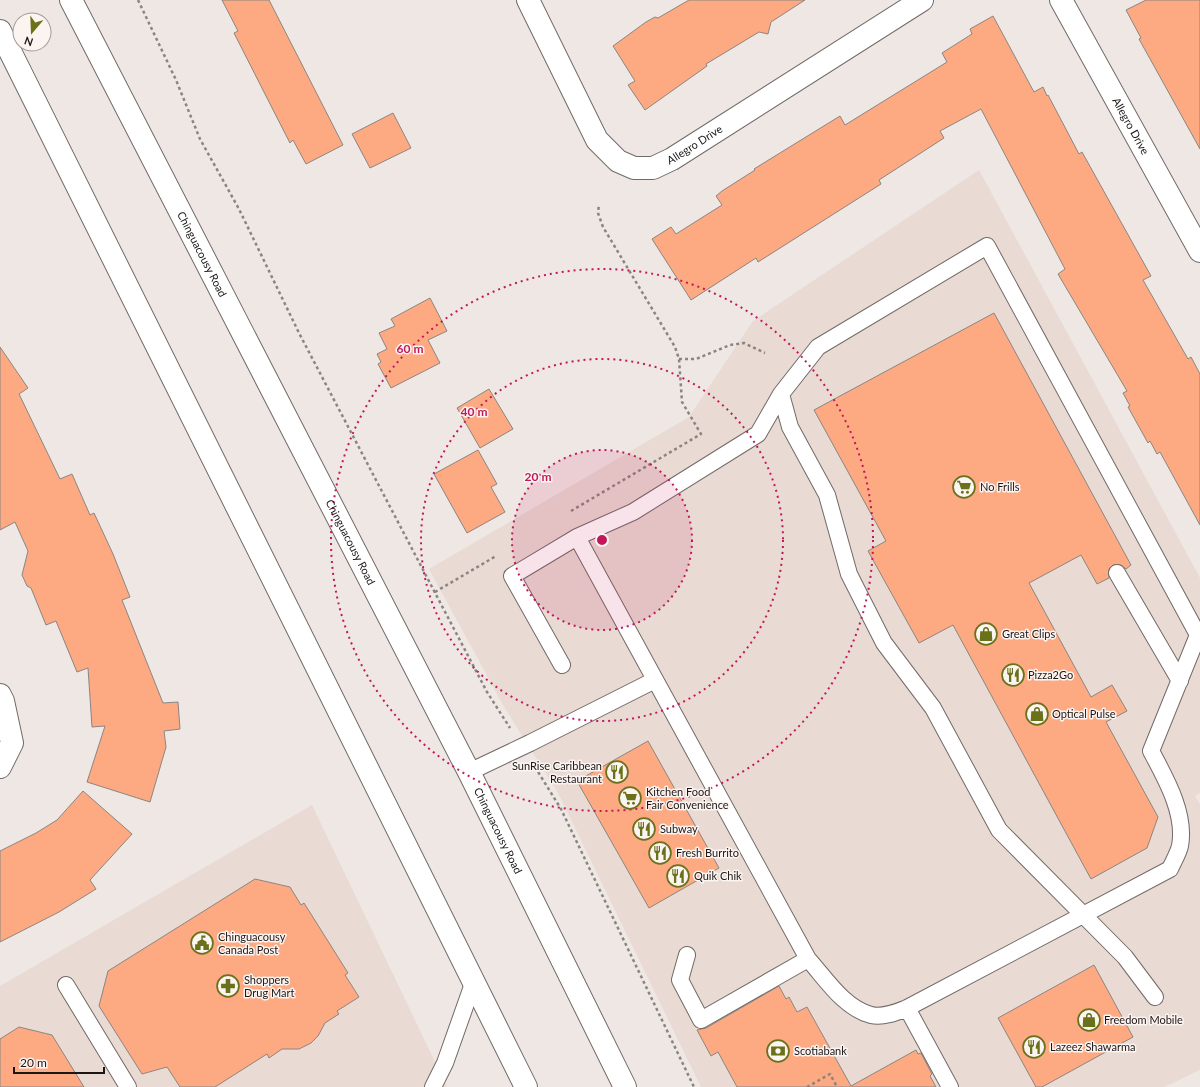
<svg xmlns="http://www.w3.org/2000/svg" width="1200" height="1087" viewBox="0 0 1200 1087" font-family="Lato,sans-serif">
<rect width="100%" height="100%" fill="#efe7e4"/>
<path fill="#e9dad3" d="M 979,170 L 1200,578 L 1200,793 L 1195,796 L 1200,804 L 1200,1070 L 1164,1087 L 701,1087 L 558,793 L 503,705 L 429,569 L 689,417 L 753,321 Z
M 312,805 L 447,1087 L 0,1087 L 0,986 Z"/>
<path fill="#fda981" stroke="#8c8582" d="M 222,0 L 269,0 L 343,145 L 306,164 L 293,140 L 290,143 L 267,98 L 234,33 L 238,31 Z
M 689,0 L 805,0 L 771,22 L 768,34 L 759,32 L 706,64 L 707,66 L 645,110 L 628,85 L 635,81 L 613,46 L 646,22 L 655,17 L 658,18 Z
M 1146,0 L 1200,0 L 1200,149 L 1139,39 L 1141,38 L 1126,10 Z
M 993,16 L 1034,92 L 1043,87 L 1047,96 L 1048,95 L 1079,154 L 1082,152 L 1151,276 L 1143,280 L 1188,359 L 1191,357 L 1200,374 L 1200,525 L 1160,452 L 1157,454 L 1150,441 L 1148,443 L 1128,407 L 1130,406 L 1123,393 L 1127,391 L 1058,274 L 1065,269 L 981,109 L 940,131 L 944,138 L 879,180 L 881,184 L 758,262 L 756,258 L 691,300 L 652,239 L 671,227 L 676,234 L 722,205 L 716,196 L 722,191 L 755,170 L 754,169 L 840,116 L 845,125 L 947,62 L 942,53 L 972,34 L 970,29 Z
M 393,113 L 411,148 L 370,168 L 352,134 Z
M 430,298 L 447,331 L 428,340 L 440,363 L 391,388 L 378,364 L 381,362 L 377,354 L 387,349 L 379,333 L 395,326 L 391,319 Z
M 994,313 L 1131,565 L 1126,569 L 1121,565 L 1113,565 L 1109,569 L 1109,578 L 1097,584 L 1081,555 L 1029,583 L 1091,697 L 1112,685 L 1127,711 L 1106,722 L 1158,817 L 1147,848 L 1091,879 L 953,625 L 919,643 L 868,551 L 886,541 L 814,410 Z
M 0,347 L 28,388 L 19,394 L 60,479 L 72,474 L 90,515 L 94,513 L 113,554 L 130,597 L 122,600 L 163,703 L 178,702 L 180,729 L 164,731 L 166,747 L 150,802 L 87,782 L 105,726 L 92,727 L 88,668 L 77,672 L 56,621 L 46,625 L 31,588 L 27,586 L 22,575 L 28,551 L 15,522 L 0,530 Z
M 489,389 L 513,429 L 480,448 L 457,408 Z
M 478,450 L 497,484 L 491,487 L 505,512 L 467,533 L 434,474 Z
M 648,741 L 719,868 L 649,908 L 577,781 Z
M 83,791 L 132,834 L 90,880 L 96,889 L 59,912 L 0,942 L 0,851 L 36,833 L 57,820 Z
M 255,879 L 290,887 L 301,905 L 304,903 L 348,973 L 345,975 L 359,997 L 337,1011 L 339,1014 L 325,1023 L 318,1036 L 311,1043 L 299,1049 L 282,1049 L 269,1058 L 267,1054 L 215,1087 L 180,1087 L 167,1067 L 142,1074 L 99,1006 L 108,971 Z
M 1094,965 L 1133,1037 L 1042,1087 L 1036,1087 L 998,1018 Z
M 779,986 L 786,999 L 789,997 L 797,1012 L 807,1007 L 851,1086 L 916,1050 L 918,1054 L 921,1053 L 932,1074 L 930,1076 L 936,1087 L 737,1087 L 718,1052 L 711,1056 L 697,1030 L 706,1028 Z
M 19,1027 L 52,1035 L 84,1087 L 0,1087 L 0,1039 Z"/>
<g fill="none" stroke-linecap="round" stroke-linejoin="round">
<g stroke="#716a67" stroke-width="18">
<path id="service" d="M 781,394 L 790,427 L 827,495 L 849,574 L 853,582 L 884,643 L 933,708 L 999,830 L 1125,957 L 1155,997
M 1117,573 L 1180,681
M 562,665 L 512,576 L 577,537 L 633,512 L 758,434 L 781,394 L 818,347 L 987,246 L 1198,635 L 1151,751 C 1166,779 1186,814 1180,846 C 1178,854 1173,862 1170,869 L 907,1008 C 897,1012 883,1018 871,1015 C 844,1008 826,979 808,959 L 577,537
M 469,772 L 530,743 L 655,680
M 687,955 L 680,980 L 701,1020 L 808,959
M 66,985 L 128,1087
M 907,1008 L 950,1087
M 433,1087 L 445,1063 L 474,981"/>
</g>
<g stroke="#716a67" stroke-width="24">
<g id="minor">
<path id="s1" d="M 528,0 L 597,140 L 618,161 L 634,168 L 653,168 L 672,159 L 922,0"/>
<path id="s2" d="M 1061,0 L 1200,251"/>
<path d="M 0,695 L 3,701 L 12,743 L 0,767"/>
</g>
</g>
<g stroke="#716a67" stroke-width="24">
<g id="secondary">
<path id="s3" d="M 71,0 L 469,772 L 625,1087"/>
<path d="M 0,31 L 526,1087"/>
</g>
</g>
<path stroke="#8a8583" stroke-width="2.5" stroke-dasharray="3 3" stroke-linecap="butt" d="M 138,0 L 176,80 L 200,139 L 239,209 L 299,333 L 487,692 L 510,728
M 679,359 L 696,359 L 730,345 L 744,343 L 765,353
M 571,511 L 701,434 L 682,402 L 679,359 L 675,347 L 603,227 L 598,213 L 599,204
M 435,592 L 496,556
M 535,767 L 561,809 L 694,1087
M 807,1087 L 830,1074 L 837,1087"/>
<use href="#service" stroke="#fff" stroke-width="16"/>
<use href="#minor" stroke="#fff" stroke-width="22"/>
<use href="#secondary" stroke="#fff" stroke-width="22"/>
</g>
<circle cx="602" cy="540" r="90" fill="#c2185b" fill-opacity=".12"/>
<g fill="none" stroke="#c2185b" stroke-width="2" stroke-dasharray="2 4">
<circle cx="602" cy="540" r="90"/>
<circle cx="602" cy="540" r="181"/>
<circle cx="602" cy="540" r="271"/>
</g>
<defs>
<g id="supermarket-ring" transform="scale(1.15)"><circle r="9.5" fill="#fcf4f1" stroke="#69721a" stroke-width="1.5"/><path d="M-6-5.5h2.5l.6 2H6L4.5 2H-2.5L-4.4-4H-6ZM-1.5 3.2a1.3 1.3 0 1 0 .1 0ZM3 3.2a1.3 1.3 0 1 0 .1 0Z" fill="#69721a"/></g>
<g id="shop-ring" transform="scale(1.15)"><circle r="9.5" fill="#fcf4f1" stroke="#69721a" stroke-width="1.5"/><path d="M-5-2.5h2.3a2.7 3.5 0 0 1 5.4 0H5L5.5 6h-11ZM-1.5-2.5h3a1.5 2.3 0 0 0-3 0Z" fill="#69721a"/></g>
<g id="restaurant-ring" transform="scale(1.15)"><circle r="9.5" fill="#fcf4f1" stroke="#69721a" stroke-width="1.5"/><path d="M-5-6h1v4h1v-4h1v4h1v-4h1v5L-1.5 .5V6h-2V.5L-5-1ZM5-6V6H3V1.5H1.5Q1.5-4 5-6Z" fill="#69721a"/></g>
<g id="civic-ring" transform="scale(1.15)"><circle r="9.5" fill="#fcf4f1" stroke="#69721a" stroke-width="1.5"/><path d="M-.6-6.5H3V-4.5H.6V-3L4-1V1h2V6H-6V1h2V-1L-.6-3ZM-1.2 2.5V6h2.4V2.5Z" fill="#69721a"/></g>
<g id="pharmacy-ring" transform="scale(1.15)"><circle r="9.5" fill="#fcf4f1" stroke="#69721a" stroke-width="1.5"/><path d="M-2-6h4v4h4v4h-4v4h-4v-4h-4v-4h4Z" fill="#69721a"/></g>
<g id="bank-ring" transform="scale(1.15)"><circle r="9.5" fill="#fcf4f1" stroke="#69721a" stroke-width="1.5"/><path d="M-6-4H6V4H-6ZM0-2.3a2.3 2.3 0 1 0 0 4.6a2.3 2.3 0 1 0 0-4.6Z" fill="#69721a"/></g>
</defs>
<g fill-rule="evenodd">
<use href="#supermarket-ring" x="964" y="487"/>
<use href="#shop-ring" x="986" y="634"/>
<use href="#restaurant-ring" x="1013" y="675"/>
<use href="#shop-ring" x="1037" y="714"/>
<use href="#restaurant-ring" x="617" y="772"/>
<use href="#supermarket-ring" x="630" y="798"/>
<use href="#restaurant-ring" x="644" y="829"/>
<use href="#restaurant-ring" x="660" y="853"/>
<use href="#restaurant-ring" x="678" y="876"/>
<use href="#civic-ring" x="202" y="943"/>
<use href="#pharmacy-ring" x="228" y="986"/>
<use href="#shop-ring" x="1089" y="1020"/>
<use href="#restaurant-ring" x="1034" y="1047"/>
<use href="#bank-ring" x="778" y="1051"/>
</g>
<g text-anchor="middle" stroke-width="3" stroke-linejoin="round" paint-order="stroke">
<g font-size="11" fill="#1a1716" stroke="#fcf4f1">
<text dy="4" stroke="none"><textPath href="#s2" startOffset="144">Allegro Drive</textPath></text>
<text dy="4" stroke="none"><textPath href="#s1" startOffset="270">Allegro Drive</textPath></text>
<text dy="4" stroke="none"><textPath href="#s3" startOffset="286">Chinguacousy Road</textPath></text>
<text dy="4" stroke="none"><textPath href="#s3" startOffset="610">Chinguacousy Road</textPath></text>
<text dy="4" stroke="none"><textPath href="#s3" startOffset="934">Chinguacousy Road</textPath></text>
</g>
<g font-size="11" fill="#1a1716" stroke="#fcf4f1" text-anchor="start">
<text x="980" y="491">No Frills</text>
<text x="1002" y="638">Great Clips</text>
<text x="1028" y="679">Pizza2Go</text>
<text x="1052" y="718">Optical Pulse</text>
<text x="602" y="770" text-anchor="end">SunRise Caribbean<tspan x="602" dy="13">Restaurant</tspan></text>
<text x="646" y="796">Kitchen Food<tspan x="646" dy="13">Fair Convenience</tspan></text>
<text x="660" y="833">Subway</text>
<text x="676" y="857">Fresh Burrito</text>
<text x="694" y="880">Quik Chik</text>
<text x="218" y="941">Chinguacousy<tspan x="218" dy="13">Canada Post</tspan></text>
<text x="244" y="984">Shoppers<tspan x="244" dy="13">Drug Mart</tspan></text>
<text x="1104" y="1024">Freedom Mobile</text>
<text x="1050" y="1051">Lazeez Shawarma</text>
<text x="794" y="1055">Scotiabank</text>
</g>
</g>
<circle cx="602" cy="540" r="6" fill="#c2185b" stroke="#fcf4f1" stroke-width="2"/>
<g font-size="12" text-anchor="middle" font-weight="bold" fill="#c2185b" stroke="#fcf4f1" stroke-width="3" stroke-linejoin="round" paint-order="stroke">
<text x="410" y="353">60 m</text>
<text x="474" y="416">40 m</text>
<text x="538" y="481">20 m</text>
</g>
<g transform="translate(32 32) rotate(199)"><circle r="19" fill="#fcf4f1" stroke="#a29c99"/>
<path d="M0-3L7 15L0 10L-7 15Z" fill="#69721a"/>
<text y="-6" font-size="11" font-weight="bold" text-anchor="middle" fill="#1a1716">N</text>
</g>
<path d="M14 1067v6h90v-6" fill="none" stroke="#1a1716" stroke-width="2"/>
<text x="20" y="1067" font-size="12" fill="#1a1716" stroke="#fcf4f1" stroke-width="3" paint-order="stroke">20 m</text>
</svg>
